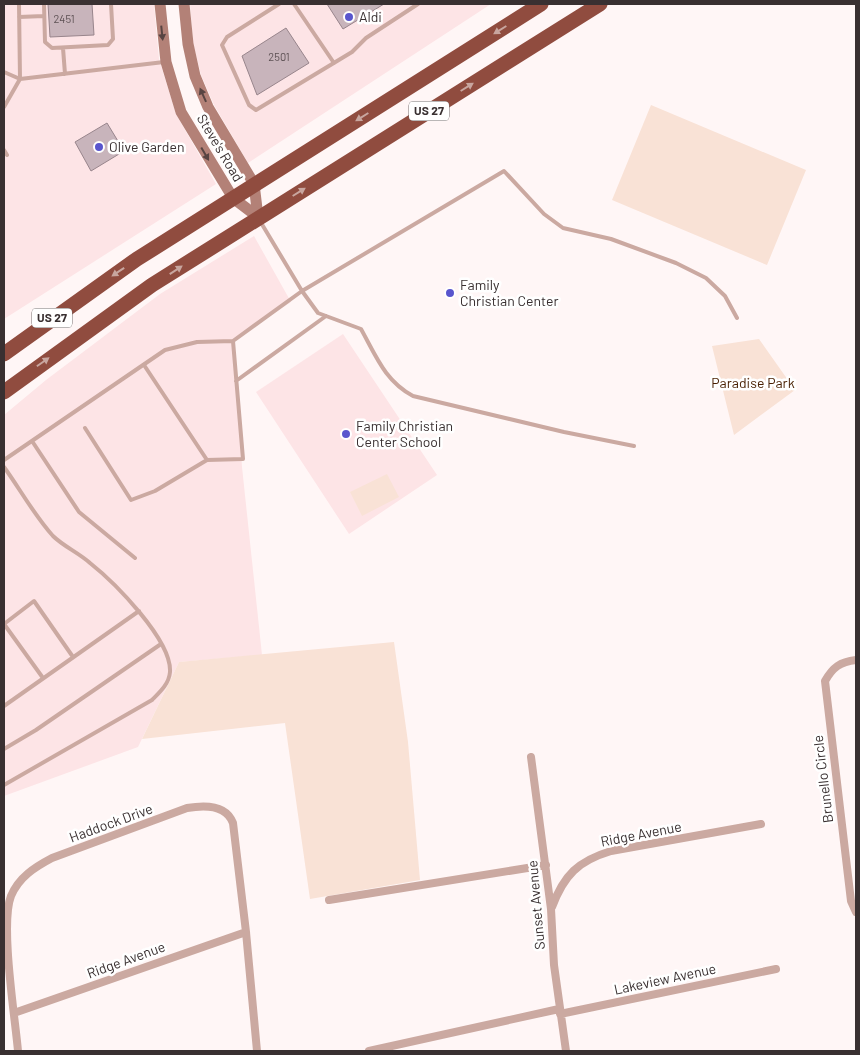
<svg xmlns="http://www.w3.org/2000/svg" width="860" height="1055" viewBox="0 0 860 1055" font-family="Barlow,sans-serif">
<rect width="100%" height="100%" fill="#fff6f6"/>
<path fill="#fde4e6" d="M 4,4 L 154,4 L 159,59 L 176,114 L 216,184 L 4,319 Z
M 190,4 L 491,4 L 248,163 L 214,105 L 201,75 L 193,43 Z
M 254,236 L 291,302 L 234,340 L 242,467 L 262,655 L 179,662 L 138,747 L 4,796 L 4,415 L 46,380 L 160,294 Z
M 343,334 L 437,475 L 349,534 L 256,392 Z"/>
<path fill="#f9e2d6" d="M 651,105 L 806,170 L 767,265 L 612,200 Z
M 759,339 L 795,390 L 734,435 L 712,346 Z
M 387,474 L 399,497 L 362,516 L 350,492 Z
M 394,642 L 408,742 L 420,880 L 310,899 L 285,723 L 142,739 L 179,662 Z"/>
<path fill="#c8b4bb" stroke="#98858c" d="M 48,4 L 92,4 L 94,35 L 50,37 Z
M 327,4 L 384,4 L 343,29 Z
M 286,28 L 309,63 L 257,95 L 242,56 Z
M 107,123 L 124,151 L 91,171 L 75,142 Z"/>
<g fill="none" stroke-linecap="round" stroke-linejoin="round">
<path stroke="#cba9a1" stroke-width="4" d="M 44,4 L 45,42 L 52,48 L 108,45 L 113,39 L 111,4
M 279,4 L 227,37 L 222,45 L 249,105 L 256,110 L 352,52 L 366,38 L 418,4
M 294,4 L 334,63
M 19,17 L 44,16
M 63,48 L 65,74
M 4,72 L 20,79 L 164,62
M 4,107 L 20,79 L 19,4
M 4,150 L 7,155
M 260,221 L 302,291 L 318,313 L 361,329 C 376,356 385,381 413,396 L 564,432 L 634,446
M 144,365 L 207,460
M 236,381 L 326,316
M 85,428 L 131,500 L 155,491 L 207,460 L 243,459 L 233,341
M 32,441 L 79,512 L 135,558
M 4,460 L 165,350 L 197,342 L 233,341 L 302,291 L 504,171 L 544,214 L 563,228 L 611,239 L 676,263 L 706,278 L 725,296 L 737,318
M 4,467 C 20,489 34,515 53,536 C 63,546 79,553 90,563 C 114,582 172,640 170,672 C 169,684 160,692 152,700 L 4,785
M 4,624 L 34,601 L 73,657
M 4,624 L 43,678
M 4,706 L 139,611
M 4,749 L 36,730 L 161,644"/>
<path stroke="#cba9a1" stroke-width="8" d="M 856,660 C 840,662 833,667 825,681 L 851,901 L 856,912
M 531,757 L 551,909 L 554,965 L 566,1051
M 329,900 L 546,865
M 552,907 C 564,875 578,861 611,851 L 761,824
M 14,1013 L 246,932
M 560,1014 L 776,969
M 18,1051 C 15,1017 0,924 11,896 C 19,877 35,867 52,858 L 187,808 C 204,805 226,804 233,823 L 246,932 L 257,1051
M 369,1051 L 559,1009"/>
<path stroke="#b38177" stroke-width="11" d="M 160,4 L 166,62 L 181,112 L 233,198 L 258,217
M 184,4 L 188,44 L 195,76 L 208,107 L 254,184 L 258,217"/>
<path stroke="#904c3f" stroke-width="15" d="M 4,354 L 137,259 L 541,4
M 4,392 L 152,285 L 600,4"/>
</g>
<defs><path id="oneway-solid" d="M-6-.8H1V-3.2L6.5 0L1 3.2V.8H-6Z" transform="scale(1.25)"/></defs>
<g fill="#c8a69f">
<use href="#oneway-solid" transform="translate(500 30) rotate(148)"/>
<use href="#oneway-solid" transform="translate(467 87) rotate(-32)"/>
<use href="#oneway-solid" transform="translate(362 117) rotate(148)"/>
<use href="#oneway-solid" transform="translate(299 192) rotate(-32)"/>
<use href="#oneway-solid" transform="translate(176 270) rotate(-33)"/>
<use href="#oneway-solid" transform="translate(118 272) rotate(146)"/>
<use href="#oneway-solid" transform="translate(43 362) rotate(-35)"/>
</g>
<g fill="#584442">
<use href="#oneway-solid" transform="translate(162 33) rotate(84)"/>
<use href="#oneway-solid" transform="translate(203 95) rotate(-114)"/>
<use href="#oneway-solid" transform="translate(205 154) rotate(60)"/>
</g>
<g fill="#5955cd" stroke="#fff" stroke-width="2">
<circle cx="349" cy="17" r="5"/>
<circle cx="99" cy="147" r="5"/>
<circle cx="450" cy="293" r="5"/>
<circle cx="346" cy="434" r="5"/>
</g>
<g text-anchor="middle" stroke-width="5" stroke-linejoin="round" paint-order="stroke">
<g font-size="11" fill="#5d5154">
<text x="64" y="23">2451</text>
<text x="279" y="61">2501</text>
</g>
<g fill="#fff" stroke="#746e6f" stroke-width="1">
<rect x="409" y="101.5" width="40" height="19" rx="4"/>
<rect x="32" y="308.5" width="40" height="19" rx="4"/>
</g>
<g font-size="12" font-weight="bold" fill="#393031">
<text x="429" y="115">US 27</text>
<text x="52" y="322">US 27</text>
</g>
<g font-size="14" fill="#393031" stroke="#fff" text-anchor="start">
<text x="359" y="22">Aldi</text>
<text x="109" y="152">Olive Garden</text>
<text x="460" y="290">Family<tspan x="460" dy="16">Christian Center</tspan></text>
<text x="356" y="431">Family Christian<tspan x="356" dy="16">Center School</tspan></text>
</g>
<g font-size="14" fill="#393031" stroke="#fff">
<text transform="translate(220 148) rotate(59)" y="5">Steve's Road</text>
<text transform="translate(823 779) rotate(-97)" y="5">Brunello Circle</text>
<text transform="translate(111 823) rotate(-20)" y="5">Haddock Drive</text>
<text transform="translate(641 834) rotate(-11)" y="5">Ridge Avenue</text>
<text transform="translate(536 905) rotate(-95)" y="5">Sunset Avenue</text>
<text transform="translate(126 960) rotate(-20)" y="5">Ridge Avenue</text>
<text transform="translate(665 979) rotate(-12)" y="5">Lakeview Avenue</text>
</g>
<g font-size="14" fill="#481e01" stroke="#fff">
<text x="753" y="388">Paradise Park</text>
</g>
</g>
<rect width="860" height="1055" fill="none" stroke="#393031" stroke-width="10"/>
</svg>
